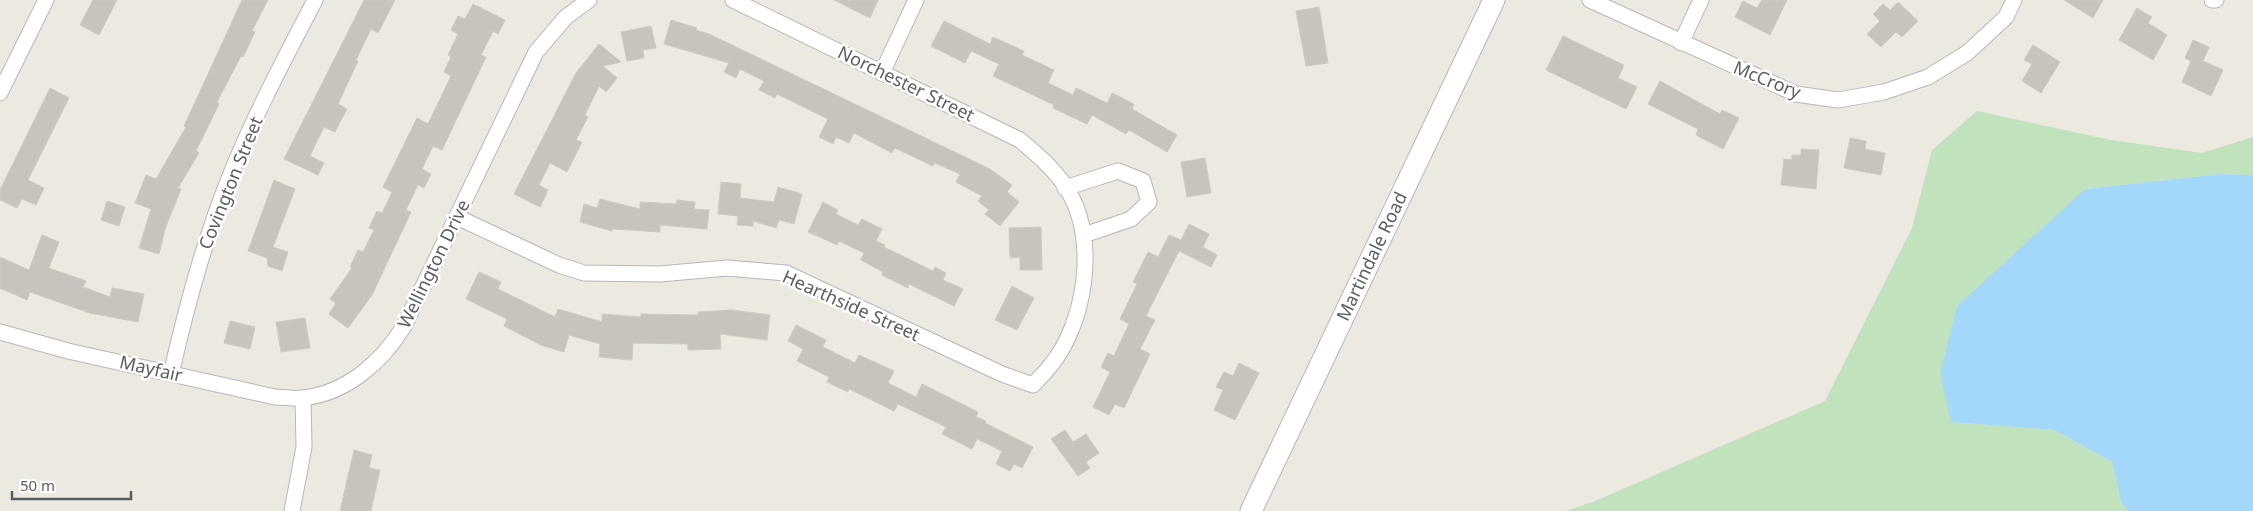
<svg xmlns="http://www.w3.org/2000/svg" width="2253" height="511" viewBox="0 0 2253 511" font-family="'Noto Sans',sans-serif">
<rect width="100%" height="100%" fill="#ece9e1"/>
<path fill="#c0e3be" d="M 1977,111 L 2111,140 L 2202,153 L 2253,137 L 2253,175 L 2220,174 L 2085,189 L 1951,422 L 2054,430 L 2112,462 L 2121,503 L 2128,511 L 1566,511 L 1595,501 L 1825,401 L 1912,228 L 1932,150 Z"/>
<path fill="#a3d8fa" d="M 2220,174 L 2253,175 L 2253,511 L 2128,511 L 2121,503 L 2112,462 L 2054,430 L 1951,422 L 1940,373 L 1957,306 L 2085,189 Z"/>
<path fill="#c7c4be" stroke="#d0cac0" d="M 93,0 L 117,0 L 99,35 L 80,25 Z
M 242,0 L 268,0 L 252,31 L 255,32 L 243,57 L 241,56 L 217,102 L 219,104 L 196,151 L 199,153 L 178,188 L 181,189 L 165,229 L 159,254 L 139,248 L 151,209 L 135,203 L 146,175 L 156,179 L 186,127 L 184,126 Z
M 364,0 L 395,0 L 378,33 L 371,29 L 356,60 L 358,61 L 338,104 L 347,109 L 335,132 L 324,127 L 310,156 L 324,163 L 318,175 L 284,159 Z
M 834,0 L 878,0 L 870,18 Z
M 1762,0 L 1787,0 L 1770,35 L 1735,17 L 1743,1 L 1757,8 Z
M 2064,0 L 2103,0 L 2093,18 Z
M 1898,2 L 1918,21 L 1902,37 L 1896,32 L 1881,47 L 1867,34 L 1880,21 L 1873,14 L 1883,4 L 1890,10 Z
M 473,4 L 505,20 L 498,34 L 493,31 L 481,55 L 486,57 L 442,150 L 433,146 L 422,169 L 431,174 L 424,188 L 418,185 L 406,210 L 411,212 L 372,295 L 348,328 L 329,314 L 336,303 L 330,299 L 352,268 L 350,267 L 358,250 L 363,252 L 374,230 L 369,228 L 377,211 L 382,213 L 392,192 L 383,187 L 417,118 L 428,124 L 451,76 L 444,72 L 451,57 L 448,55 L 458,34 L 451,30 L 458,16 L 465,19 Z
M 1319,7 L 1328,63 L 1306,66 L 1296,11 Z
M 2137,8 L 2152,17 L 2148,23 L 2167,35 L 2153,60 L 2119,40 Z
M 671,20 L 697,28 L 696,30 L 709,34 L 990,169 L 1012,185 L 1007,192 L 1019,202 L 1000,226 L 985,214 L 989,210 L 978,201 L 982,196 L 956,182 L 960,174 L 935,163 L 933,166 L 895,148 L 892,153 L 854,133 L 849,143 L 836,137 L 833,144 L 819,137 L 828,119 L 777,94 L 775,98 L 759,90 L 764,81 L 740,69 L 736,78 L 724,72 L 729,63 L 664,44 Z
M 944,21 L 990,44 L 993,37 L 1024,51 L 1022,55 L 1054,70 L 1048,83 L 1073,95 L 1076,88 L 1107,103 L 1112,93 L 1134,104 L 1132,109 L 1177,135 L 1167,152 L 1129,130 L 1126,134 L 1092,115 L 1087,124 L 1053,108 L 1054,105 L 993,76 L 999,64 L 971,51 L 965,63 L 931,46 Z
M 651,26 L 656,48 L 643,50 L 644,58 L 627,61 L 621,32 Z
M 1563,36 L 1624,65 L 1618,78 L 1637,87 L 1626,109 L 1546,70 Z
M 2193,40 L 2209,47 L 2203,61 L 2223,70 L 2211,96 L 2182,82 L 2191,61 L 2185,58 Z
M 599,44 L 621,62 L 603,66 L 617,78 L 606,92 L 599,86 L 585,115 L 588,117 L 576,140 L 582,142 L 567,172 L 550,163 L 539,185 L 548,190 L 540,207 L 514,194 L 576,73 Z
M 2033,45 L 2060,62 L 2041,93 L 2022,81 L 2032,64 L 2024,60 Z
M 1660,81 L 1720,114 L 1722,110 L 1739,118 L 1723,149 L 1696,135 L 1698,129 L 1648,104 Z
M 50,88 L 69,98 L 28,180 L 44,188 L 36,205 L 22,199 L 17,208 L 0,200 L 0,190 Z
M 1850,138 L 1866,141 L 1865,149 L 1885,153 L 1881,175 L 1844,168 Z
M 1801,149 L 1819,150 L 1816,189 L 1781,185 L 1784,159 L 1792,160 L 1792,155 L 1801,155 Z
M 1205,158 L 1211,193 L 1187,197 L 1181,162 Z
M 274,180 L 295,189 L 273,247 L 288,252 L 282,271 L 268,266 L 267,258 L 248,251 Z
M 721,182 L 741,184 L 740,198 L 774,202 L 778,187 L 802,194 L 794,224 L 779,220 L 776,228 L 753,221 L 753,226 L 737,225 L 738,216 L 718,214 Z
M 600,199 L 640,209 L 640,202 L 676,204 L 677,200 L 695,202 L 694,209 L 709,210 L 707,229 L 660,225 L 660,232 L 612,229 L 612,231 L 580,222 L 584,204 L 597,208 Z
M 107,201 L 125,207 L 119,226 L 101,220 Z
M 823,202 L 838,210 L 836,214 L 858,225 L 862,219 L 882,229 L 876,241 L 885,245 L 884,247 L 933,271 L 935,267 L 946,273 L 943,280 L 963,289 L 954,306 L 909,284 L 908,288 L 882,275 L 883,272 L 861,260 L 864,253 L 839,241 L 837,245 L 808,232 Z
M 1189,224 L 1209,234 L 1203,247 L 1217,255 L 1211,267 L 1179,251 L 1146,316 L 1155,320 L 1140,349 L 1150,354 L 1124,408 L 1115,404 L 1109,415 L 1093,407 L 1110,372 L 1101,367 L 1108,353 L 1114,356 L 1129,324 L 1120,319 L 1137,284 L 1133,282 L 1148,252 L 1158,257 L 1169,235 L 1181,240 Z
M 1041,227 L 1042,270 L 1020,270 L 1020,257 L 1010,258 L 1009,228 Z
M 42,235 L 59,242 L 49,268 L 86,281 L 83,287 L 110,297 L 112,288 L 144,294 L 138,322 L 90,313 L 30,292 L 27,300 L 0,288 L 0,257 L 29,270 Z
M 479,272 L 501,282 L 498,289 L 555,317 L 558,309 L 602,322 L 602,314 L 641,317 L 641,314 L 698,315 L 698,312 L 732,310 L 770,315 L 767,340 L 720,334 L 721,349 L 688,350 L 688,344 L 633,343 L 632,360 L 599,357 L 600,344 L 569,335 L 564,352 L 541,345 L 504,326 L 507,319 L 466,299 Z
M 1012,286 L 1034,298 L 1017,330 L 995,320 Z
M 305,318 L 310,348 L 281,352 L 276,322 Z
M 230,321 L 255,327 L 250,349 L 224,343 Z
M 796,325 L 826,340 L 823,347 L 855,363 L 859,355 L 894,371 L 888,383 L 916,397 L 922,384 L 978,412 L 976,417 L 986,421 L 985,423 L 1033,447 L 1022,468 L 1014,464 L 1010,471 L 996,464 L 1002,451 L 977,439 L 972,449 L 942,434 L 946,427 L 898,404 L 894,411 L 849,389 L 848,392 L 827,382 L 829,377 L 797,361 L 803,349 L 788,341 Z
M 1239,363 L 1259,373 L 1235,420 L 1214,410 L 1223,390 L 1216,387 L 1224,372 L 1233,376 Z
M 1065,430 L 1073,442 L 1086,434 L 1099,453 L 1086,462 L 1090,468 L 1078,476 L 1051,439 Z
M 354,450 L 372,455 L 369,468 L 380,470 L 371,511 L 340,511 Z"/>
<g fill="none" stroke-linecap="round" stroke-linejoin="round">
<g stroke="#b4b7bb" stroke-width="17">
<path id="street" d="M 1590,0 L 1796,94 L 1838,100 L 1884,92 L 1928,77 L 1967,53 L 2006,17 L 2014,0
M 2212,0 L 2216,0
M 1681,43 L 1701,0
M 882,73 L 916,0
M 0,93 L 46,0
M 1065,188 L 1118,171 L 1143,181 L 1149,202 L 1131,219 L 1084,235
M 457,217 L 559,265 L 584,273 L 660,274 L 727,268 L 786,273 L 1002,374 L 1033,385 C 1039,378 1046,372 1051,365 C 1085,323 1097,244 1071,196 C 1060,174 1039,156 1020,140 L 733,0
M 0,332 L 68,351 L 275,397 C 284,397 294,399 303,398 C 347,393 382,362 404,326 L 536,52 L 566,17 L 589,0
M 171,374 C 187,305 205,237 232,171 C 256,112 286,56 315,0
M 292,511 L 304,447 L 303,398"/>
</g>
<g stroke="#b3b6bb" stroke-width="23">
<g id="secondary">
<path id="s1" d="M 1251,511 L 1494,0"/>
</g>
</g>
<use href="#street" stroke="#fff" stroke-width="15"/>
<use href="#secondary" stroke="#fff" stroke-width="21"/>
</g>
<g text-anchor="middle" stroke-width="5" stroke-linejoin="round" paint-order="stroke">
<g font-size="18" fill="#5a5d61" stroke="#fff">
<text transform="translate(1767 80) rotate(22)" y="6">McCrory</text>
<text transform="translate(906 84) rotate(26)" y="6">Norchester Street</text>
<text transform="translate(231 183) rotate(-68)" y="6">Covington Street</text>
<text dy="6" stroke="none"><textPath href="#s1" startOffset="282">Martindale Road</textPath></text>
<text transform="translate(434 264) rotate(-64)" y="6">Wellington Drive</text>
<text transform="translate(851 306) rotate(24)" y="6">Hearthside Street</text>
<text transform="translate(151 369) rotate(13)" y="6">Mayfair</text>
</g>
</g>
<path d="M12 491v8h119v-8" fill="none" stroke="#5a5d61" stroke-width="2.5"/>
<text x="20" y="491" font-size="15" fill="#5a5d61" stroke="#ffffff" stroke-width="4" paint-order="stroke">50 m</text>
</svg>
